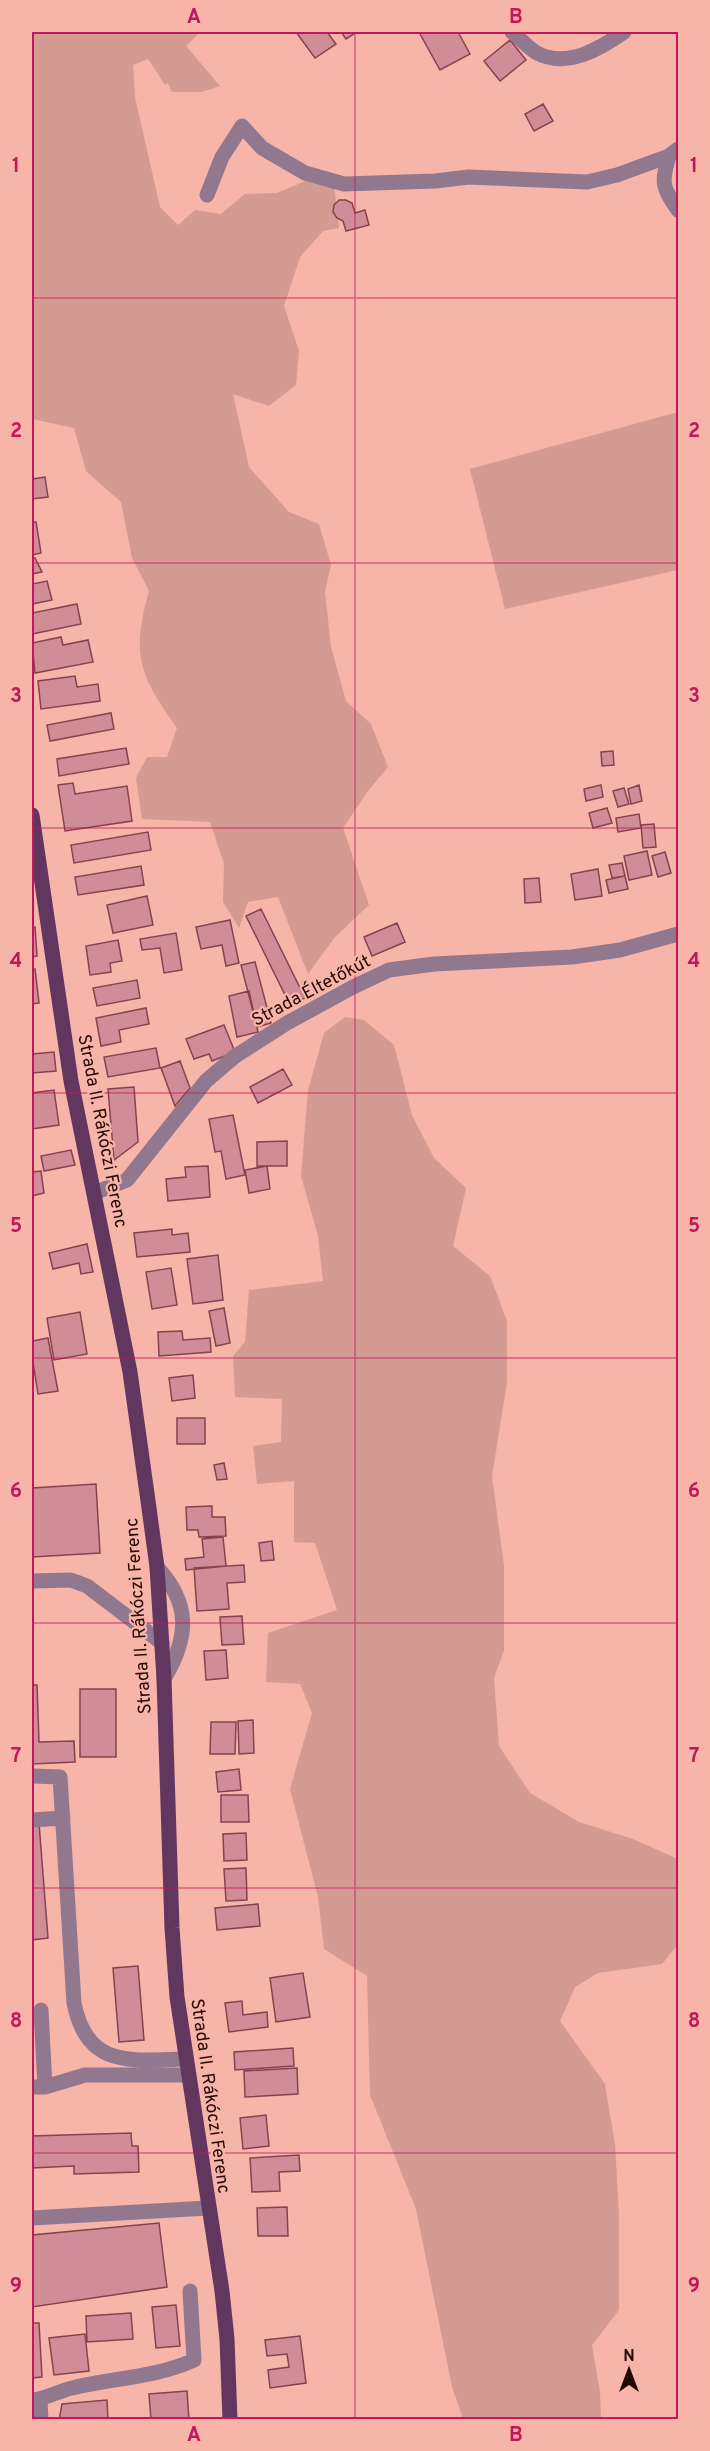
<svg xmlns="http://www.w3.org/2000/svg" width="710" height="2451" viewBox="0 0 710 2451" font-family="Overpass,sans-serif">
<rect width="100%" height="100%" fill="#f7b4a9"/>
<path fill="#d39b92" d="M 32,32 L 200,32 L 186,46 L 220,86 L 202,92 L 172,92 L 168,83 L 165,85 L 148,59 L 133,65 L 135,97 L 160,207 L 178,225 L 195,210 L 221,214 L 245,194 L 277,193 L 315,177 L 333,177 L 339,228 L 323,231 L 300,257 L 284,306 L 299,351 L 296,385 L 269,406 L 233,394 L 249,467 L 289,512 L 319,524 L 331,565 L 325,592 L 331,647 L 346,701 L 371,724 L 388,767 L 368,791 L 343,828 L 369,905 L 335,937 L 308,974 L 278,897 L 248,902 L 239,928 L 223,902 L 224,864 L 210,822 L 142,819 L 136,778 L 147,757 L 167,757 L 177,728 C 139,674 131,656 149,591 L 132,558 L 121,502 L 86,471 L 74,428 L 32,419 Z
M 678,412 L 678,570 L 505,609 L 470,469 Z
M 345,1017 L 364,1020 L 394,1045 L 412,1115 L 434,1158 L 466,1188 L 453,1246 L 490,1276 L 507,1321 L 507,1383 L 492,1476 L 504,1566 L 504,1650 L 494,1678 L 499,1746 L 530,1793 L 579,1822 L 633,1839 L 678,1859 L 678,1944 L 662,1964 L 598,1973 L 575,1987 L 560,2021 L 605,2084 L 615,2144 L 619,2215 L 619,2310 L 592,2345 L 600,2392 L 601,2419 L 463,2419 L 452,2387 L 416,2209 L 370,2095 L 367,1976 L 324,1949 L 318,1897 L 290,1789 L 312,1713 L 300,1684 L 266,1682 L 268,1633 L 337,1610 L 315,1543 L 294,1542 L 294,1481 L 257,1484 L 253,1446 L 281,1442 L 282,1399 L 235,1397 L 233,1356 L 245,1342 L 249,1290 L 323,1281 L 318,1236 L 301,1176 L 308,1090 L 324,1033 Z"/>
<path fill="#d08d98" stroke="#89404f" stroke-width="1.5" d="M 296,32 L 327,32 L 336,44 L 315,58 Z
M 341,32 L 357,32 L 346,39 Z
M 419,32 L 458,32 L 470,54 L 440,70 Z
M 510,40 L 526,60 L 500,81 L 484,61 Z
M 543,104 L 553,121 L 534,131 L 525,114 Z
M 339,200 L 346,200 L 352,203 L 355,213 L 365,210 L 369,225 L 346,231 L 343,221 L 337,218 L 333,212 L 334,205 Z
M 45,477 L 48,497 L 32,499 L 32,479 Z
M 32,522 L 36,522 L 41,553 L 32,555 Z
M 32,558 L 35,558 L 42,572 L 32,574 Z
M 47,581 L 52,600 L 32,604 L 32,584 Z
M 77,604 L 81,624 L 32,634 L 32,613 Z
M 61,637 L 63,645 L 88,640 L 93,662 L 35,673 L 32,643 Z
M 75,676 L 77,687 L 98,684 L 100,701 L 41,709 L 38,681 Z
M 111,713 L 114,729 L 50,741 L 47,725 Z
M 126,748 L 129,764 L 59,776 L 57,759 Z
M 613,751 L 614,765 L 602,766 L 601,752 Z
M 73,783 L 75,794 L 127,786 L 132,821 L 65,831 L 58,785 Z
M 601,785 L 603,797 L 586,801 L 584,789 Z
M 639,785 L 642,801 L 631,804 L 628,789 Z
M 624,788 L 629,804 L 618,807 L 613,791 Z
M 607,808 L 612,823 L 593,828 L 589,813 Z
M 639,814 L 641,828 L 618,832 L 616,818 Z
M 654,824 L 656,847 L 643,848 L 641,825 Z
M 148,832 L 151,850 L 74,863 L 71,845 Z
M 647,851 L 652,875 L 629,880 L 624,856 Z
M 665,852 L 671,873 L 658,877 L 652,856 Z
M 622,863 L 625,876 L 612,878 L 609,865 Z
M 141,866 L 144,885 L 78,895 L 75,877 Z
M 598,869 L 602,896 L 575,900 L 571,874 Z
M 625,876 L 628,889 L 609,893 L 606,880 Z
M 539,878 L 541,902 L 525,903 L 524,879 Z
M 147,896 L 153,925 L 113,933 L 107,905 Z
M 261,909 L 305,998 L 290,1005 L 246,916 Z
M 230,920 L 239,963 L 226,966 L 222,945 L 201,949 L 196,927 Z
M 397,923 L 405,942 L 372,956 L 364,937 Z
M 32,927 L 35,927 L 37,956 L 32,957 Z
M 176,933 L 182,970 L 164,973 L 160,948 L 142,950 L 140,939 Z
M 118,940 L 122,961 L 110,963 L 111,972 L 90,975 L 86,946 Z
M 255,962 L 271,1023 L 257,1027 L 241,965 Z
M 35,969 L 39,1003 L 32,1004 L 32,970 Z
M 137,980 L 140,998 L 97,1006 L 93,988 Z
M 249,991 L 258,1032 L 237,1037 L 229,996 Z
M 146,1008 L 149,1024 L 119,1030 L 121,1042 L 101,1046 L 96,1018 Z
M 224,1025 L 235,1052 L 212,1061 L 209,1054 L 194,1059 L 186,1039 Z
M 156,1048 L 160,1068 L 108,1077 L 104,1057 Z
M 54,1052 L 56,1071 L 32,1073 L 32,1054 Z
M 180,1061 L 190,1088 L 175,1106 L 161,1068 Z
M 283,1069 L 292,1085 L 258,1103 L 250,1087 Z
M 134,1087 L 138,1142 L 114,1160 L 108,1089 Z
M 54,1090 L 59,1125 L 32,1129 L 32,1093 Z
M 233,1115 L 245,1175 L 226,1179 L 221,1151 L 215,1152 L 209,1119 Z
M 287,1141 L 287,1166 L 257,1166 L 257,1142 Z
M 71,1150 L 75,1165 L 44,1171 L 41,1156 Z
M 208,1166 L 210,1197 L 168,1201 L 166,1179 L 186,1177 L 185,1167 Z
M 267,1166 L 270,1189 L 249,1193 L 245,1170 Z
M 41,1171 L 44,1193 L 32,1196 L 32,1172 Z
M 172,1229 L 172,1235 L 188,1233 L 190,1252 L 137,1257 L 134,1233 Z
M 87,1244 L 93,1272 L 81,1274 L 79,1263 L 53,1269 L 49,1253 Z
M 218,1255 L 223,1300 L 193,1304 L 187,1259 Z
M 171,1268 L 177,1305 L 152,1309 L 146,1272 Z
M 224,1308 L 230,1343 L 216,1346 L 209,1311 Z
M 80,1312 L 87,1354 L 54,1360 L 47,1318 Z
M 182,1331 L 183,1340 L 210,1338 L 211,1352 L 159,1356 L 158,1332 Z
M 48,1338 L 58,1391 L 38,1394 L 32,1356 L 32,1341 Z
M 193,1375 L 195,1398 L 172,1401 L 169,1378 Z
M 177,1418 L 205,1418 L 205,1444 L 177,1444 Z
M 224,1463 L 227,1479 L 217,1480 L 214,1465 Z
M 96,1484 L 100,1553 L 32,1557 L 32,1488 Z
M 212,1506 L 212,1517 L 225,1517 L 226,1536 L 199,1537 L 198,1530 L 187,1530 L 186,1507 Z
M 223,1537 L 226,1566 L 186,1570 L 185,1559 L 204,1557 L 202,1539 Z
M 272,1541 L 274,1560 L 261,1561 L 259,1543 Z
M 244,1565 L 245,1582 L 227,1583 L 229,1609 L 197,1611 L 194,1568 Z
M 242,1616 L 244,1644 L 222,1645 L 220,1617 Z
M 226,1650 L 228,1678 L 206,1680 L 204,1651 Z
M 32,1685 L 37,1685 L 39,1742 L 74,1741 L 75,1762 L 32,1764 Z
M 80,1689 L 116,1689 L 116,1757 L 80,1757 Z
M 253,1720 L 254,1753 L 239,1754 L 238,1721 Z
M 211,1722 L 236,1722 L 235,1754 L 210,1754 Z
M 239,1769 L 241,1790 L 218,1792 L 216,1772 Z
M 221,1795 L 248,1795 L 249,1822 L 221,1822 Z
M 39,1823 L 48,1938 L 32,1940 L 32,1824 Z
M 246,1833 L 247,1860 L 224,1861 L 223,1834 Z
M 246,1868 L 247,1900 L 226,1901 L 224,1869 Z
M 258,1904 L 260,1926 L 217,1930 L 215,1908 Z
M 138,1966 L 144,2040 L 119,2042 L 113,1968 Z
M 303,1973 L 310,2017 L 276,2022 L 270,1978 Z
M 242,2001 L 243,2015 L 267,2012 L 268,2027 L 229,2032 L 225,2003 Z
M 293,2048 L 294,2066 L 235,2070 L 234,2052 Z
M 297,2068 L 298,2094 L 245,2097 L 244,2071 Z
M 266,2115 L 269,2146 L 243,2149 L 240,2118 Z
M 131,2133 L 132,2146 L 138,2146 L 139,2172 L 74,2174 L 74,2166 L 32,2168 L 32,2136 Z
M 299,2155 L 300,2171 L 279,2172 L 280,2191 L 252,2192 L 250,2158 Z
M 287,2207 L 288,2236 L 258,2236 L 257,2208 Z
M 159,2223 L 167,2287 L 32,2307 L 32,2235 Z
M 176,2305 L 180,2346 L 156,2348 L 152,2307 Z
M 131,2313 L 133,2339 L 87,2342 L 86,2316 Z
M 32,2323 L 39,2323 L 42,2377 L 32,2378 Z
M 85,2334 L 89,2371 L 54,2375 L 49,2338 Z
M 300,2336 L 306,2383 L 270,2388 L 268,2370 L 289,2367 L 287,2354 L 267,2356 L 265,2340 Z
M 187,2391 L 189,2420 L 151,2420 L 149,2394 Z
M 107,2400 L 108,2420 L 59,2420 L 62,2404 Z"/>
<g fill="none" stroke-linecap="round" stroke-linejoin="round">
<path stroke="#91788f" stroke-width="15" d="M 512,32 C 520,38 528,48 537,53 C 567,69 601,48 624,32
M 669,156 C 661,182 662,188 678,210
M 207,195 L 222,157 L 242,126 L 262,148 L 305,173 L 344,184 L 435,181 L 469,177 L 587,182 L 617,175 L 669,156 L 678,149
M 94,1193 L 127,1180 L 206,1081 L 234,1057 L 287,1023 L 353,987 L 389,970 L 434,964 L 572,957 L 620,950 L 678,934
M 157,1567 C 191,1604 189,1637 164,1679
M 32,1581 L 71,1580 L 87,1586 L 162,1643
M 32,1776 L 60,1777 L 74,2003 C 87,2069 131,2060 185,2059
M 32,1820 L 63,1818
M 41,2010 L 45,2087
M 32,2087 L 45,2087 L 85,2075 L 188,2075
M 32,2218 L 208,2208
M 40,2399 L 41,2420
M 32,2400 C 46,2399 58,2391 72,2388 C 112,2378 155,2378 194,2360 L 190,2291"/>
<path stroke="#61365f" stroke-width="15" d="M 32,815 L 71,1081 L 130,1372 L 149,1508 L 157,1567 L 164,1679 L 172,1928 L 177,1997 L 222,2291 L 227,2339 L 230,2420"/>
</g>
<path fill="none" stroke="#c2185b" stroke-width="1.5" stroke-opacity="0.55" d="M 355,32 L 355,2420M 32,298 L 678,298M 32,563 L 678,563M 32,828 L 678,828M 32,1093 L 678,1093M 32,1358 L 678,1358M 32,1623 L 678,1623M 32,1888 L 678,1888M 32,2153 L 678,2153"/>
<g text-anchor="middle" stroke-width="4.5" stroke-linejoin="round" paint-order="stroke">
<g font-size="18" fill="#250805" stroke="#f7b4a9">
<text transform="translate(311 990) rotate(-28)" y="6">Strada Éltetőkút</text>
<text transform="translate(103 1131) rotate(79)" y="6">Strada II. Rákóczi Ferenc</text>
<text transform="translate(138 1616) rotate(-94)" y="6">Strada II. Rákóczi Ferenc</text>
<text transform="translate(211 2096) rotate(82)" y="6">Strada II. Rákóczi Ferenc</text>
</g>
</g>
<rect width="710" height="2451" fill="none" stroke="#f7b4a9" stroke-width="66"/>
<g transform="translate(629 2370)" stroke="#f7b4a9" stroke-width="4.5" paint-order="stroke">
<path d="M0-4.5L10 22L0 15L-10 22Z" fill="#250805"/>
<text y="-9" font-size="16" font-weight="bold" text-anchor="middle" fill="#250805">N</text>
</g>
<rect x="33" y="33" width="644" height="2385" fill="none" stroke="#c2185b" stroke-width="2"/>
<g font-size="20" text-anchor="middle" font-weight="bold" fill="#c2185b">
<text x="194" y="23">A</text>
<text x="516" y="23">B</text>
<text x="16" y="172">1</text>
<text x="694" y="172">1</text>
<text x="16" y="437">2</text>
<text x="694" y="437">2</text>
<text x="16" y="702">3</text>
<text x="694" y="702">3</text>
<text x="16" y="967">4</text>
<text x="694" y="967">4</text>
<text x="16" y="1232">5</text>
<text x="694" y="1232">5</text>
<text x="16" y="1497">6</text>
<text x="694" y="1497">6</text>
<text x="16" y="1762">7</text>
<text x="694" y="1762">7</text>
<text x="16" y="2027">8</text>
<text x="694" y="2027">8</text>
<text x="16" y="2292">9</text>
<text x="694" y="2292">9</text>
<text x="194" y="2441">A</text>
<text x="516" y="2441">B</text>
</g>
</svg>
